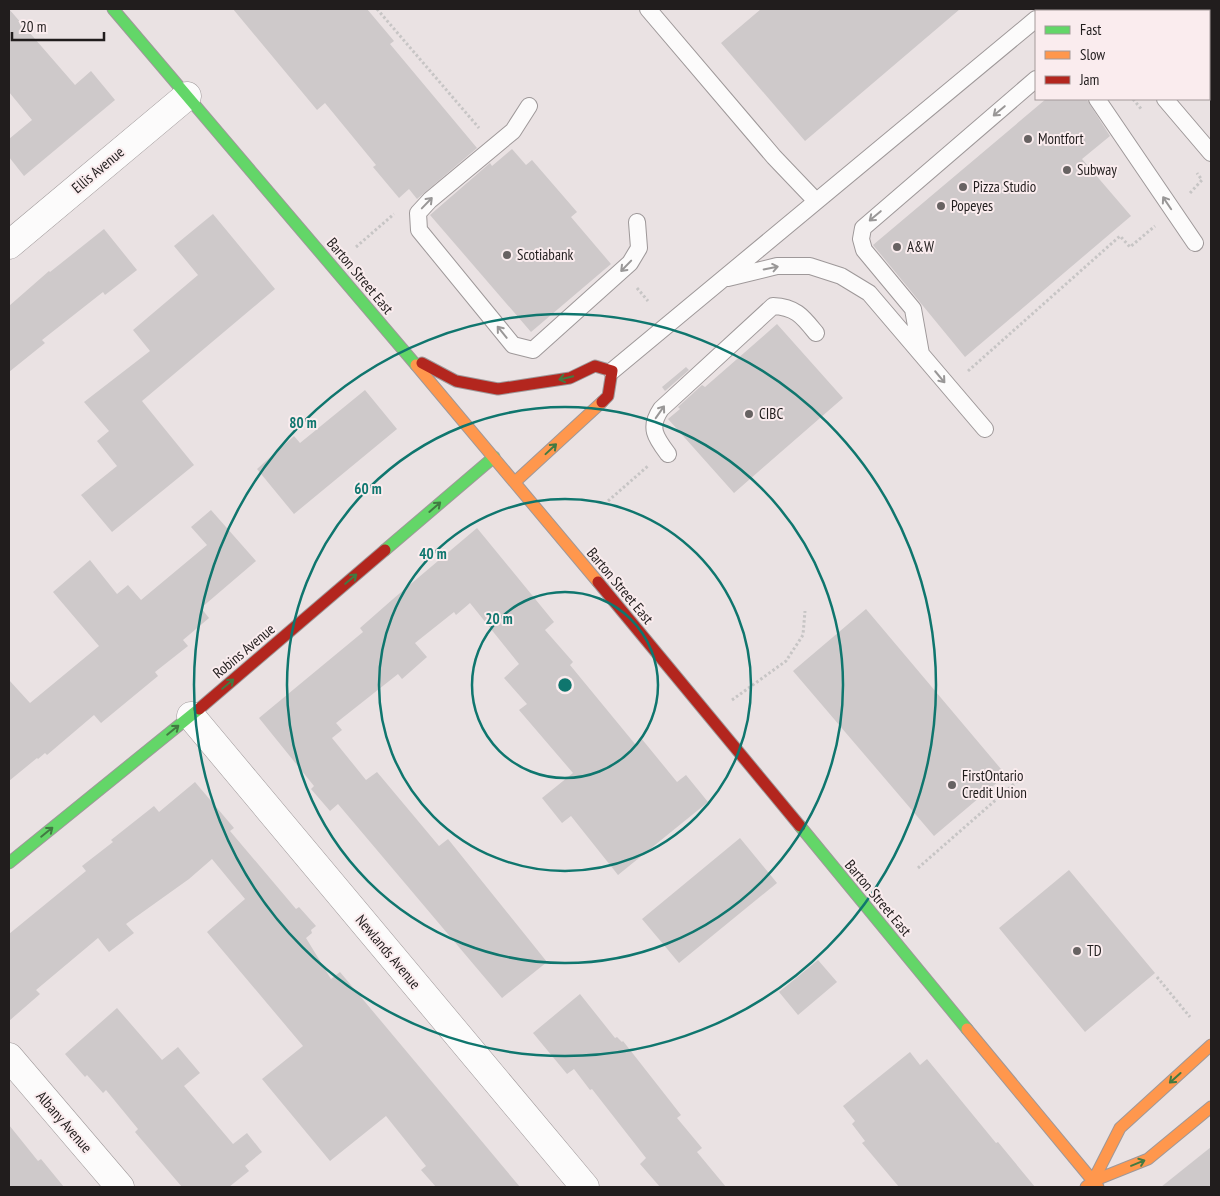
<svg xmlns="http://www.w3.org/2000/svg" width="1220" height="1196" viewBox="0 0 1220 1196" font-family="'PT Sans Narrow',sans-serif">
<rect width="100%" height="100%" fill="#eae2e3"/>
<path fill="#cec9ca" d="M 9,9 L 75,85 L 91,71 L 115,100 L 24,176 L 9,157 L 9,139 L 32,120 L 9,92 Z
M 233,9 L 367,9 L 394,41 L 390,44 L 477,148 L 417,199 L 409,189 L 399,198 L 373,167 L 376,165 L 325,103 L 317,110 Z
M 761,9 L 960,9 L 805,141 L 721,43 Z
M 1046,99 L 1086,99 L 1087,100 L 1110,136 L 1082,159 L 1131,216 L 965,357 L 873,245 Z
M 512,149 L 526,165 L 532,160 L 577,212 L 571,217 L 611,264 L 531,332 L 430,215 L 490,163 L 492,166 Z
M 213,214 L 275,289 L 142,401 L 194,465 L 112,532 L 81,495 L 117,466 L 97,441 L 109,431 L 84,402 L 150,351 L 133,330 L 198,275 L 174,246 Z
M 104,229 L 137,270 L 105,295 L 103,292 L 42,340 L 45,343 L 9,372 L 9,306 L 49,271 L 50,272 Z
M 777,324 L 843,398 L 734,493 L 668,419 L 680,409 L 678,407 L 702,385 L 705,387 Z
M 686,367 L 689,370 L 665,391 L 662,387 Z
M 365,390 L 397,429 L 294,514 L 257,469 L 294,436 L 300,443 Z
M 211,510 L 256,561 L 201,608 L 209,618 L 183,640 L 188,646 L 155,672 L 158,676 L 101,723 L 94,715 L 47,755 L 45,753 L 38,759 L 37,758 L 9,781 L 9,680 L 30,703 L 99,646 L 53,592 L 90,560 L 117,594 L 128,585 L 141,600 L 207,545 L 191,527 Z
M 477,528 L 554,622 L 545,630 L 573,662 L 570,665 L 635,744 L 641,738 L 677,782 L 686,775 L 708,802 L 618,875 L 571,816 L 562,823 L 542,798 L 573,773 L 519,710 L 527,704 L 504,678 L 519,664 L 470,603 L 456,615 L 454,612 L 415,643 L 427,657 L 402,679 L 398,674 L 336,723 L 342,730 L 332,738 L 366,780 L 377,772 L 439,846 L 448,839 L 547,962 L 502,998 L 338,804 L 330,811 L 311,789 L 314,786 L 259,718 L 363,632 L 360,628 L 393,599 Z
M 866,609 L 1006,775 L 934,836 L 793,671 Z
M 195,782 L 234,828 L 230,831 L 296,909 L 299,907 L 316,926 L 311,930 L 312,933 L 306,938 L 331,979 L 340,972 L 520,1187 L 436,1187 L 421,1170 L 426,1166 L 386,1116 L 330,1161 L 262,1079 L 303,1046 L 207,932 L 245,899 L 212,859 L 189,879 L 126,924 L 134,933 L 109,952 L 98,938 L 36,990 L 40,994 L 9,1021 L 9,934 L 86,871 L 82,866 L 113,842 L 111,840 L 154,806 L 159,812 Z
M 740,838 L 777,883 L 679,963 L 642,919 Z
M 1069,870 L 1155,973 L 1085,1032 L 999,928 Z
M 818,960 L 837,982 L 798,1015 L 779,992 Z
M 580,994 L 615,1038 L 617,1037 L 622,1042 L 623,1041 L 681,1115 L 677,1118 L 702,1148 L 697,1152 L 726,1187 L 660,1187 L 640,1164 L 646,1158 L 592,1089 L 590,1090 L 574,1069 L 567,1074 L 533,1033 Z
M 117,1008 L 162,1060 L 178,1047 L 200,1073 L 184,1086 L 233,1144 L 247,1133 L 262,1152 L 245,1166 L 249,1171 L 229,1187 L 182,1187 L 135,1132 L 138,1129 L 106,1090 L 103,1093 L 87,1075 L 85,1077 L 65,1054 Z
M 910,1052 L 920,1065 L 927,1059 L 996,1143 L 998,1142 L 1035,1187 L 899,1187 L 862,1143 L 865,1141 L 852,1124 L 855,1121 L 843,1106 Z
M 9,1125 L 38,1161 L 41,1159 L 64,1187 L 9,1187 Z
M 1211,1147 L 1211,1187 L 1161,1187 Z"/>
<g fill="none" stroke-linecap="round" stroke-linejoin="round">
<g stroke="#9e9899" stroke-width="18">
<path id="lane" d="M 648,9 L 774,157 L 816,201
M 1090,9 L 1092,11
M 1046,11 L 1049,9
M 1097,99 L 1195,243
M 1165,99 L 1211,153
M 529,106 L 513,131 L 430,200 L 418,213 L 419,230 L 513,345 L 533,350 L 630,263 L 639,248 L 637,222
M 728,278 L 777,266 L 810,266 L 841,276 L 869,293 L 985,429
M 921,354 L 913,309 L 864,250 L 861,239 L 863,228 L 1036,79
M 612,371 L 1036,19
M 668,454 C 656,438 648,428 661,409 L 773,306 C 796,307 803,317 816,333"/>
</g>
<g stroke="#9e9899" stroke-width="29">
<path id="street" d="M 9,245 L 187,96
M 191,716 L 585,1187
M 9,1057 L 120,1187"/>
</g>
<g stroke="#9e9899" stroke-width="13">
<path id="fast" d="M 113,9 L 416,365
M 385,550 L 494,457
M 800,826 L 967,1029
M 9,863 L 199,709"/>
</g>
<g stroke="#9e9899" stroke-width="13">
<path id="slow" d="M 416,365 L 598,582
M 515,482 L 602,402
M 967,1029 L 1098,1187
M 1093,1181 L 1148,1159 L 1211,1107
M 1086,1187 L 1093,1181 L 1120,1128 L 1211,1045"/>
</g>
<g stroke="#9e9899" stroke-width="13">
<path id="jam" d="M 422,363 L 456,381 L 498,389 L 570,378 L 595,366 L 612,371 L 608,396 L 602,402
M 598,582 L 800,826
M 199,709 L 385,550"/>
</g>
<path stroke="#c7c5c5" stroke-width="3" stroke-dasharray="2.5 2.5" stroke-linecap="butt" d="M 377,9 L 479,128
M 1133,99 L 1142,110
M 1190,193 L 1202,180 L 1197,173
M 356,247 L 394,214
M 637,288 L 648,301
M 968,371 L 1120,236 L 1130,247 L 1155,226
M 608,501 L 648,466
M 732,700 L 786,661 L 803,635 L 805,611
M 918,868 L 1022,777
M 1157,977 L 1190,1017"/>
<use href="#lane" stroke="#fcfbfb" stroke-width="16"/>
<use href="#street" stroke="#fcfbfb" stroke-width="28"/>
<use href="#fast" stroke="#63d668" stroke-width="11"/>
<use href="#slow" stroke="#ff974d" stroke-width="11"/>
<use href="#jam" stroke="#b3261e" stroke-width="11"/>
</g>
<defs><path id="oneway-shaft" d="M-6 0H5M1.5-3L5.5 0L1.5 3" fill="none" stroke-width="1.6" stroke-linecap="round" stroke-linejoin="round" transform="scale(1.25)"/></defs>
<g stroke="#999797">
<use href="#oneway-shaft" transform="translate(999 111) rotate(140)"/>
<use href="#oneway-shaft" transform="translate(427 203) rotate(-46)"/>
<use href="#oneway-shaft" transform="translate(1167 203) rotate(-124)"/>
<use href="#oneway-shaft" transform="translate(875 216) rotate(140)"/>
<use href="#oneway-shaft" transform="translate(626 266) rotate(134)"/>
<use href="#oneway-shaft" transform="translate(771 268) rotate(-11)"/>
<use href="#oneway-shaft" transform="translate(502 332) rotate(-129)"/>
<use href="#oneway-shaft" transform="translate(940 377) rotate(50)"/>
<use href="#oneway-shaft" transform="translate(660 412) rotate(-55)"/>
</g>
<g stroke="#427a42">
<use href="#oneway-shaft" transform="translate(566 378) rotate(166)"/>
<use href="#oneway-shaft" transform="translate(551 449) rotate(-43)"/>
<use href="#oneway-shaft" transform="translate(435 507) rotate(-41)"/>
<use href="#oneway-shaft" transform="translate(351 579) rotate(-40)"/>
<use href="#oneway-shaft" transform="translate(228 684) rotate(-40)"/>
<use href="#oneway-shaft" transform="translate(173 730) rotate(-39)"/>
<use href="#oneway-shaft" transform="translate(47 832) rotate(-39)"/>
<use href="#oneway-shaft" transform="translate(1175 1078) rotate(138)"/>
<use href="#oneway-shaft" transform="translate(1138 1163) rotate(-22)"/>
</g>
<g fill="none" stroke="#0f766e" stroke-width="2.5">
<circle cx="565" cy="685" r="93"/>
<circle cx="565" cy="685" r="186"/>
<circle cx="565" cy="685" r="278"/>
<circle cx="565" cy="685" r="371"/>
</g>
<g fill="#676262" stroke="#faecee" stroke-width="2">
<circle cx="1028" cy="139" r="5"/>
<circle cx="1067" cy="170" r="5"/>
<circle cx="963" cy="187" r="5"/>
<circle cx="941" cy="206" r="5"/>
<circle cx="897" cy="247" r="5"/>
<circle cx="507" cy="255" r="5"/>
<circle cx="749" cy="414" r="5"/>
<circle cx="952" cy="785" r="5"/>
<circle cx="1077" cy="951" r="5"/>
</g>
<g text-anchor="middle" stroke-width="4" stroke-linejoin="round" paint-order="stroke">
<g font-size="15" fill="#211d1d" stroke="#faecee" text-anchor="start">
<text x="1038" y="144">Montfort</text>
<text x="1077" y="175">Subway</text>
<text x="973" y="192">Pizza Studio</text>
<text x="951" y="211">Popeyes</text>
<text x="907" y="252">A&amp;W</text>
<text x="517" y="260">Scotiabank</text>
<text x="759" y="419">CIBC</text>
<text x="962" y="781">FirstOntario<tspan x="962" dy="17">Credit Union</tspan></text>
<text x="1087" y="956">TD</text>
</g>
<g font-size="15" fill="#211d1d" stroke="#faecee">
<text transform="translate(98 170) rotate(-40)" y="5">Ellis Avenue</text>
<text transform="translate(360 276) rotate(50)" y="5">Barton Street East</text>
<text transform="translate(620 586) rotate(50)" y="5">Barton Street East</text>
<text transform="translate(244 651) rotate(-40)" y="5">Robins Avenue</text>
<text transform="translate(878 898) rotate(50)" y="5">Barton Street East</text>
<text transform="translate(388 952) rotate(50)" y="5">Newlands Avenue</text>
<text transform="translate(64 1122) rotate(49)" y="5">Albany Avenue</text>
</g>
</g>
<circle cx="565" cy="685" r="8" fill="#0f766e" stroke="#faecee" stroke-width="2.5"/>
<g font-size="15" text-anchor="middle" font-weight="bold" fill="#0f766e" stroke="#faecee" stroke-width="4" stroke-linejoin="round" paint-order="stroke">
<text x="303" y="428">80 m</text>
<text x="368" y="494">60 m</text>
<text x="433" y="559">40 m</text>
<text x="499" y="624">20 m</text>
</g>
<rect width="1220" height="1196" fill="none" stroke="#211d1d" stroke-width="20"/>
<rect x="1035" y="10" width="175" height="90" fill="#faecee" stroke="#a3999a"/>
<rect x="1045" y="26" width="25" height="8" fill="#63d668" stroke="#a3999a"/>
<text x="1080" y="35" font-size="15" fill="#211d1d">Fast</text>
<rect x="1045" y="51" width="25" height="8" fill="#ff974d" stroke="#a3999a"/>
<text x="1080" y="60" font-size="15" fill="#211d1d">Slow</text>
<rect x="1045" y="76" width="25" height="8" fill="#b3261e" stroke="#a3999a"/>
<text x="1080" y="85" font-size="15" fill="#211d1d">Jam</text>
<path d="M12 32v8h92v-8" fill="none" stroke="#211d1d" stroke-width="2.5"/>
<text x="20" y="32" font-size="15" fill="#211d1d" stroke="#faecee" stroke-width="4" paint-order="stroke">20 m</text>
</svg>
